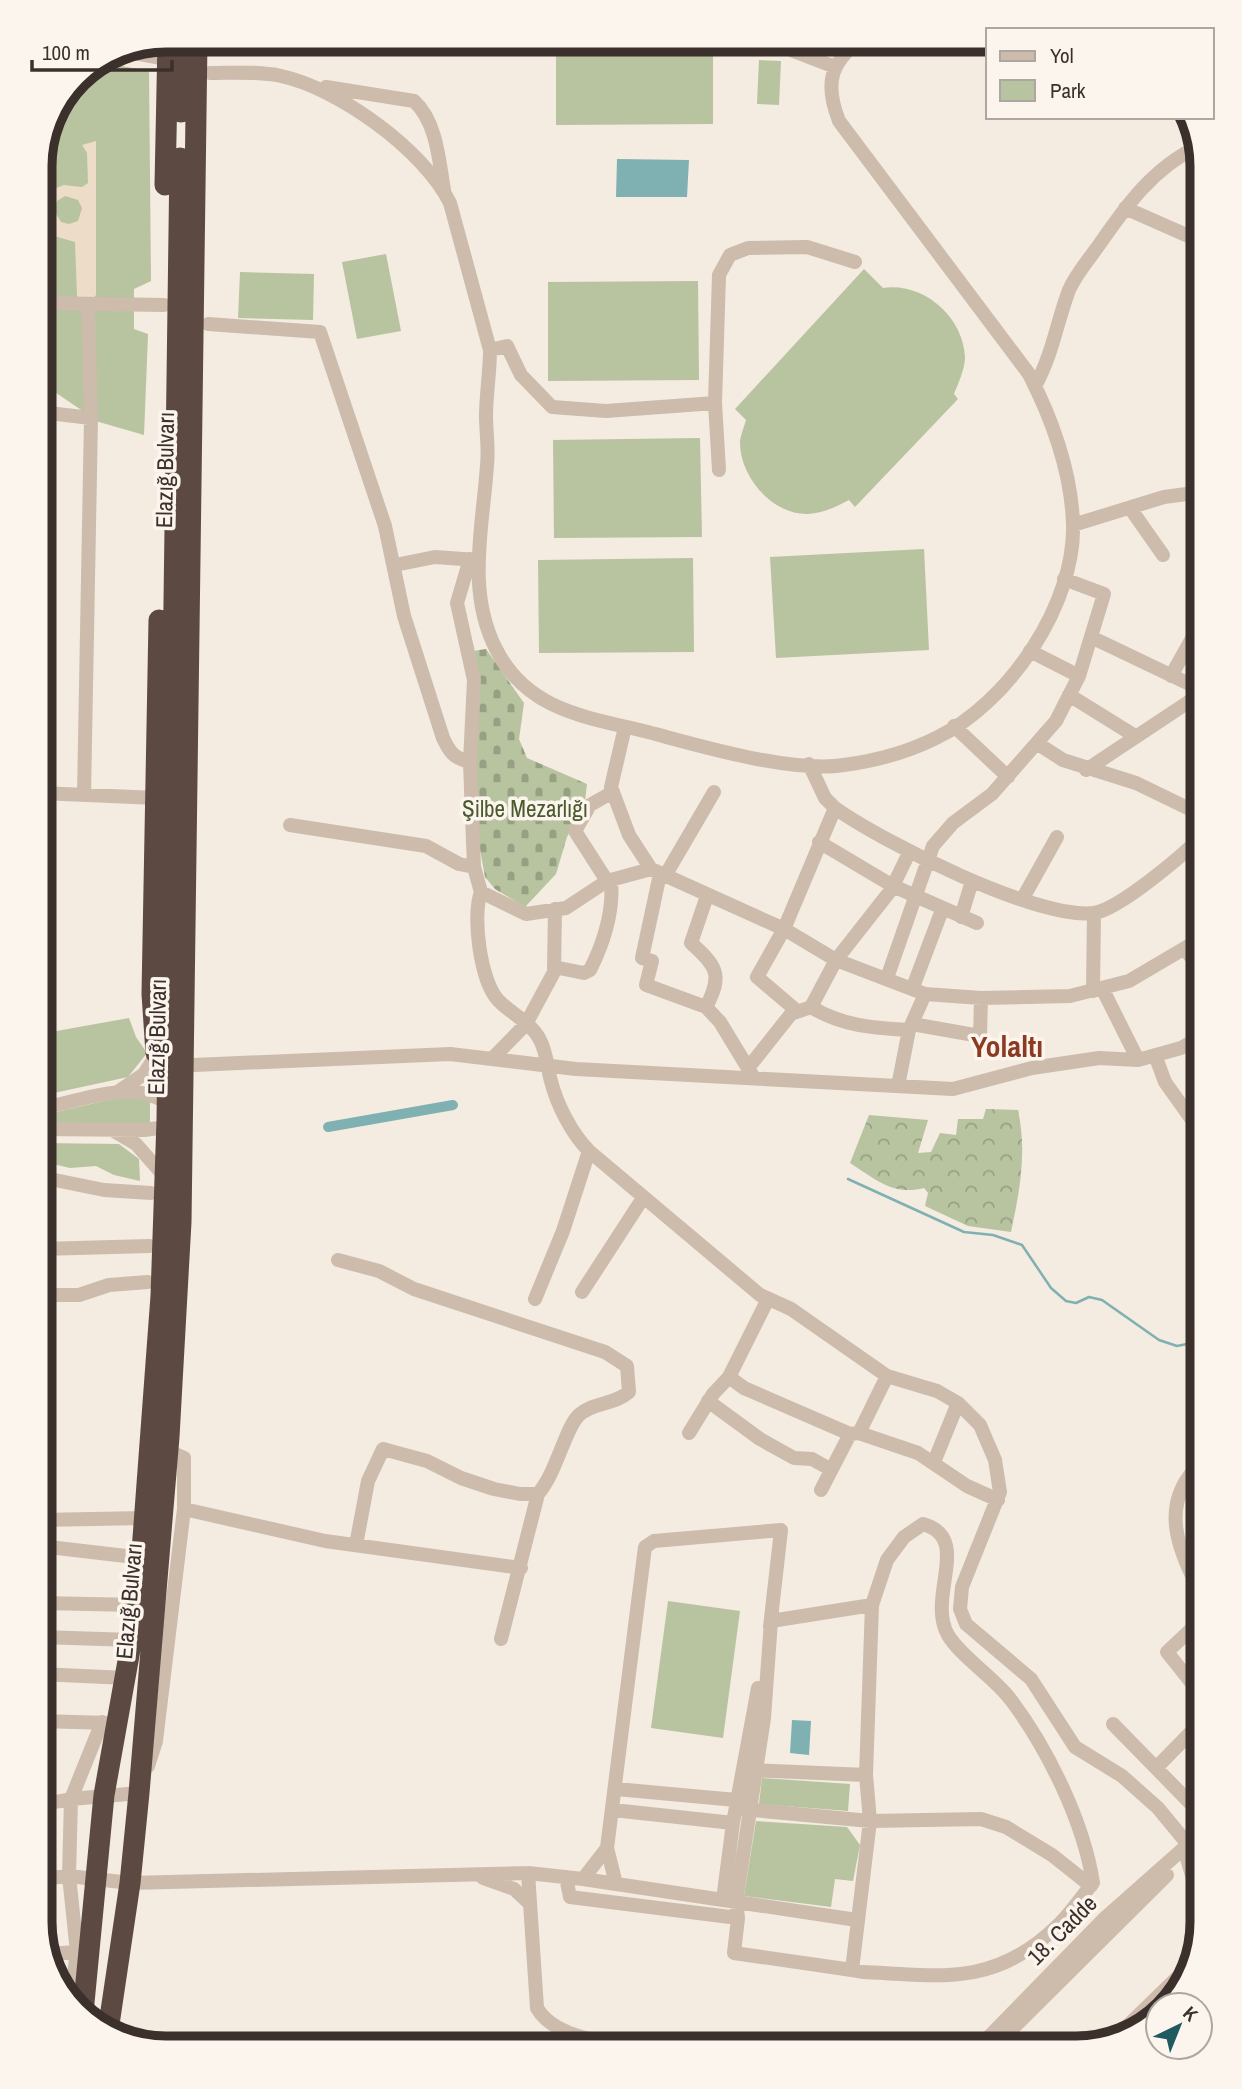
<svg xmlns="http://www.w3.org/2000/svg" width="1242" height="2089" viewBox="0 0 1242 2089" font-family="'Archivo Narrow',sans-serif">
<defs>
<pattern id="forest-crowns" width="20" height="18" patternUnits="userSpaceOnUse" patternTransform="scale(1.75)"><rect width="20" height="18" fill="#b8c4a0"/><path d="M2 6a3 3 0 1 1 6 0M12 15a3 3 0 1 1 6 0" fill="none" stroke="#97a083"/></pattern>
<pattern id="cemetery-stones" width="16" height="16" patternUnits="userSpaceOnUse" patternTransform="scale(1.75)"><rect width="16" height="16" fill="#b8c4a0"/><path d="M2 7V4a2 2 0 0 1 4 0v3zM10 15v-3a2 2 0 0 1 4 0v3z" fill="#97a083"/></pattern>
</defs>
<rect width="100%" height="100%" fill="#f4ebe1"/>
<path fill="#b8c4a0" d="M 556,40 L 713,40 L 713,124 L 556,125 Z
M 759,60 L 781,61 L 779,105 L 757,104 Z
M 100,62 L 149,71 L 151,281 L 134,289 L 134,329 L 148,334 L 144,435 L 99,422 L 40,382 L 41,158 L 77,77 Z
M 386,254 L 401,331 L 357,339 L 342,262 Z
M 864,269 L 883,288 C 923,282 963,316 965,357 C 965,369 958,384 954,394 L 958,399 L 855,507 L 849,500 C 836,507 823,513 808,514 C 772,515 739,476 740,441 C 741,434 744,427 746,420 L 735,409 Z
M 240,272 L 314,274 L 313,320 L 238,318 Z
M 698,281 L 699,380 L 548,381 L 548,282 Z
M 700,438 L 702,537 L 554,538 L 553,440 Z
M 924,549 L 929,650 L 776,658 L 770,557 Z
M 693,558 L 694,652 L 539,653 L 538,560 Z
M 129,1018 L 136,1037 L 147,1053 L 128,1077 L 40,1096 L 40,1034 Z
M 125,1096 L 150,1098 L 150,1123 L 40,1125 L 40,1116 Z
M 40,1143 L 119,1144 L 139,1159 L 140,1181 L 114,1175 L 96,1166 L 70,1168 L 40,1161 Z
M 668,1601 L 740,1611 L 723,1738 L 651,1728 Z
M 762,1778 L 850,1784 L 848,1811 L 759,1804 Z
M 756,1821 L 847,1827 L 860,1845 L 853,1881 L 835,1879 L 831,1907 L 744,1896 Z"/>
<path fill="url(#forest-crowns)" d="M 986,1109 L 1018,1110 C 1027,1153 1020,1189 1011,1232 L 968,1226 L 925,1206 L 928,1193 L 924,1188 C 893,1196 875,1179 850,1163 L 869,1115 L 928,1120 L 918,1153 L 931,1152 L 940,1133 L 956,1135 L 958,1119 L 983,1119 Z"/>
<path fill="url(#cemetery-stones)" d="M 486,649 L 524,703 L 519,739 L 527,758 L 587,784 L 585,801 L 567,837 L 556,874 L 525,907 L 495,889 L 485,877 L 479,844 L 473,651 Z"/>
<path fill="#ecdcc8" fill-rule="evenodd" d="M 96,141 L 96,295 L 88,305 L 77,296 L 75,242 L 47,234 L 40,239 L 40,180 L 48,188 L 56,188 L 64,185 L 82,187 L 88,183 L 87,153 L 82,145 ZM 65,196 L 78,200 L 82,208 L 78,221 L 69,224 L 61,222 L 54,210 L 57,201 Z"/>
<path fill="#7fb0b2" d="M 617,159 L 689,160 L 687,197 L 616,197 Z
M 792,1720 L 811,1721 L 809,1755 L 790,1753 Z"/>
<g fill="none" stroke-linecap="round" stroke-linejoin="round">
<path stroke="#7fb0b2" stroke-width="2.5" d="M 848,1179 L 964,1232 L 993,1235 L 1022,1245 L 1051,1288 L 1066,1301 L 1076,1303 L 1089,1297 L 1102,1300 L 1159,1340 L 1177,1346 L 1202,1341"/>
<path stroke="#7fb0b2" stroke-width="10" d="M 328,1127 L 453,1105"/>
<path stroke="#cdbbac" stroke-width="14" d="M 765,40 L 835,67
M 118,50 L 167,59
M 210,73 C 233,73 259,71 281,76 C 338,88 424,150 450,203 L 490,350 L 507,346 L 521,375 L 552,407 L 606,411 L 715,403 L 719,275 L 730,255 L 748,248 L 807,247 L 855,262
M 326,87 L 414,101 C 437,122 439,161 444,190
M 1125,208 L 1202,242
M 40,303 L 164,305
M 208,324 L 320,332 L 385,526 L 404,616 L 443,738 C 450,753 454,758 470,762
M 490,350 C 490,372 486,395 486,416 C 486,432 489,449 487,465 C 483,527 466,590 496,649 C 527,711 587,717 648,732 C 701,746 791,773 844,765 C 874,761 908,752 936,738 C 1008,704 1076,604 1073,523 C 1071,470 1053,421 1029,374 L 839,121 C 825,85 829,64 860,40
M 1035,386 C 1052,356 1057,322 1069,290 C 1076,274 1089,259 1099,245 C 1126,206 1153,168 1197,147
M 715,403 L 719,470
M 40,412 L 91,418
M 1130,508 L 1163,555
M 1073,525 L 1164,497 L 1202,492
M 470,559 L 457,603 L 474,680 L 470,762 L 474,867 L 481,892
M 395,565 L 435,557 L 477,560
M 1093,638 L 1202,690
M 1030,651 L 1079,676
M 1171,676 L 1199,626
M 1069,695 L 1135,736
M 954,726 L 1008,777
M 625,727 L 611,787 L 629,835 L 651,869 L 784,929 L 836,960 L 925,994 L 981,998 L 1070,996 L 1129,981 L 1202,938
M 1038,744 L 1063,760 L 1136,783 L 1202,815
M 809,764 L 825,798 L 835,808 C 883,842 1037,920 1094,913 C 1120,909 1183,855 1202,836
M 1086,770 L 1202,693
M 40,793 L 157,798
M 84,795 L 91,418 L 88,305
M 290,825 L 426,846 L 459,864 L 474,867
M 819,842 L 893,886 L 977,923
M 651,869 L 607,881 L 566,908 L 526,914 L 481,892 C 472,915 480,980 498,1000 C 510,1013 532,1023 540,1040 C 547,1053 547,1068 551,1081 C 557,1105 572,1134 589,1151 L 760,1295 L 791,1309 L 887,1376 L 937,1391 L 958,1403 L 980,1425 L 995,1460 L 1000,1492 L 962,1587 L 960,1609 L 966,1624 L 1031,1679 L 1075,1747 L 1122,1776 L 1158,1808 L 1186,1842 L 1184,1848 L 1202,1910
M 660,874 L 642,958 L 652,961 L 646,985 L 706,1007 L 720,1022 L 754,1078
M 665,876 L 714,792
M 607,881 L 575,831 L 590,805 L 613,792
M 1023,898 L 1057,837
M 961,917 L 972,881
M 1185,950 L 1202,969
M 554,967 L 584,973 L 590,970 C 604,942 614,912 611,880
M 887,978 L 933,846 L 953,823 L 992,794 L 1056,721 L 1079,676 L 1104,594 L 1064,579
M 913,987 L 942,910
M 1102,988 L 1138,1060
M 1093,991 L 1094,913
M 706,1007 C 723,975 717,966 691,943 L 707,896
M 811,1007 L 836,960 L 891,890 L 910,851
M 797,1011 L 757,977 L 784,929 L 835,808
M 912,1024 L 980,1036 L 981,998
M 1155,1055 L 1165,1082 L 1202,1134
M 492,1059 L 526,1024 L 554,972 L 555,909
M 194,1065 L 450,1054 L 576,1069 L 953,1089 L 1032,1068 L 1099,1058 L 1138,1060 L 1181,1048 L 1202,1036
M 748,1068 L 791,1014 L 811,1007 C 842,1026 873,1028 909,1030
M 898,1086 L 909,1030 L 925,994
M 119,1091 L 144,1074 L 156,1056
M 40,1108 C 83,1102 134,1075 172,1107
M 40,1129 L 144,1130 L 159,1128 L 174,1121
M 114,1131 L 136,1144 L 165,1177
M 40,1177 L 104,1190 L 151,1193
M 40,1249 L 150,1246
M 338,1260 L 379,1271 L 414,1289 L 605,1352 L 627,1366 L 629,1392 C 614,1405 593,1402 579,1415 C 565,1428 557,1472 538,1494
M 582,1292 L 643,1198
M 40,1295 L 79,1295 L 109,1285 L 148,1282
M 535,1299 L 563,1231 L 589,1151
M 729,1377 L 744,1388 L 850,1434 L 859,1433 L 918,1453 L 967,1486 L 998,1500
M 708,1401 L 760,1439 L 794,1458 L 812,1459 L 830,1469
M 689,1433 L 713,1394 L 729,1377 L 768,1299
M 859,1433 L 887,1376
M 934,1462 L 958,1403
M 821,1490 L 850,1434
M 184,1509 L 325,1541 L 521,1568
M 40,1520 L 145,1518
M 356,1545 L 368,1481 L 383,1449 L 427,1461 L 461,1478 L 494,1489 L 520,1494 L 538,1494 L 501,1639
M 40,1546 L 143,1558
M 1202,1595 C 1178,1550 1157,1503 1202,1462
M 40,1603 L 138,1605
M 40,1637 L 132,1640
M 40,1674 L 126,1678
M 1202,1696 L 1167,1652 L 1202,1619
M 40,1721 L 109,1723
M 1113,1724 L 1197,1810
M 40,1758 L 43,1721
M 148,1766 L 156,1741 L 184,1509 L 184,1458 L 168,1451
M 1156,1768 L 1202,1721
M 748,1770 L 866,1775
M 616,1789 L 736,1800
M 40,1805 L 71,1799 L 139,1793 L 141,1786
M 742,1809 L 870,1821 L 981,1819 L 1006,1827 L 1052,1855 L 1091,1886
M 613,1810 L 733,1823
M 1186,1842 L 1202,1828
M 607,1848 L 616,1884
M 528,1873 L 537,2008 C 554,2038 604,2041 635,2049
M 566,1877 L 570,1897 L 738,1918
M 483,1878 L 514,1889 L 529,1903
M 40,1879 L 69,1876 L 130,1883 L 528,1873 L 583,1879 L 607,1848 L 645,1547 L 654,1541 L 781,1530 L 770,1627
M 583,1879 L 857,1920
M 40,1893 L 42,1931
M 723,1900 L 733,1823 L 758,1688
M 47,1954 L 77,1952
M 852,1970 L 870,1821 L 866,1775 L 872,1605 L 887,1560 L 904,1537 L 923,1524 C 973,1538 926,1597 948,1635 C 960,1656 995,1678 1011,1700 C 1048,1749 1084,1823 1093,1883 C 1080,1898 1070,1915 1055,1928 C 994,1986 941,1976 864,1972 L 852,1970 L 734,1953 L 738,1918 L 736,1902 L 764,1718 L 771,1621 L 872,1605
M 71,1998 L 77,1952 L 69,1876 L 71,1799 L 102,1722
M 1113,2040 L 1188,1967
M 977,2049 L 1105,1918 L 1184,1848
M 992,2049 L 1167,1875"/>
<path stroke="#5c4a42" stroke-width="21" d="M 181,112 L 182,40
M 165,185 L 168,40
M 156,1053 L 152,994 L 159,620
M 83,2013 L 104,1795 L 138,1605 L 161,1296 L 167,1120 L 180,158
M 108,2031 L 130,1883 L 139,1793 L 169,1437 L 181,1222 L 197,40"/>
</g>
<g text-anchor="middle" stroke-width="7" stroke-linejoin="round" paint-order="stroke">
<g font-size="23" fill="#3b302b" stroke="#fbf5ee">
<text transform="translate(165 470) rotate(-89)" y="8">Elazığ Bulvarı</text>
<text transform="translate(157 1037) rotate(-89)" y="8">Elazığ Bulvarı</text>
<text transform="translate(129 1601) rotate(-85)" y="8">Elazığ Bulvarı</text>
<text transform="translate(1062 1930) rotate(-45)" y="8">18. Cadde</text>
</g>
<g font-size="23" fill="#4a5a2e" stroke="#fbf5ee">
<text x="525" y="817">Şilbe Mezarlığı</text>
</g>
<g font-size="30" font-weight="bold" fill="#8c3b22" stroke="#fbf5ee">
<text x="1007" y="1057">Yolaltı</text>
</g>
</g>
<path d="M0 0H1242V2089H0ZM166 52H1076A114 114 0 0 1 1190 166V1922A114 114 0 0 1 1076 2036H166A114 114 0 0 1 52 1922V166A114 114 0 0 1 166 52Z" fill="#fbf5ee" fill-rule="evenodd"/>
<path fill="none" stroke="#3b302b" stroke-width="9" d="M166 52H1076A114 114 0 0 1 1190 166V1922A114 114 0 0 1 1076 2036H166A114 114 0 0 1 52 1922V166A114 114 0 0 1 166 52Z"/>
<rect x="986" y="28" width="228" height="91" fill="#fbf5ee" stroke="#aea6a0" stroke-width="2"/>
<rect x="1000" y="51" width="35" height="10" fill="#cdbbac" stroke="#aea6a0" stroke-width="2"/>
<text x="1050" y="63" font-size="21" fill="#3b302b">Yol</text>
<rect x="1000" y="80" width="35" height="21" fill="#b8c4a0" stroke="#aea6a0" stroke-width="2"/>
<text x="1050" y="98" font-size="21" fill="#3b302b">Park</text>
<g transform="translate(1179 2026) rotate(43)"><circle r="33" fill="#fbf5ee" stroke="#aea6a0" stroke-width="2"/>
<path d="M0-5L12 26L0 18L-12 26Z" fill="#1f5a5e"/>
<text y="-10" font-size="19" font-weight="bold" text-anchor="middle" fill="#3b302b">K</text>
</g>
<path d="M32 60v10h140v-10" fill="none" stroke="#3b302b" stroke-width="3.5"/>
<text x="42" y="60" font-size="21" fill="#3b302b" stroke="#fbf5ee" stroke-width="5" paint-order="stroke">100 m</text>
</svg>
